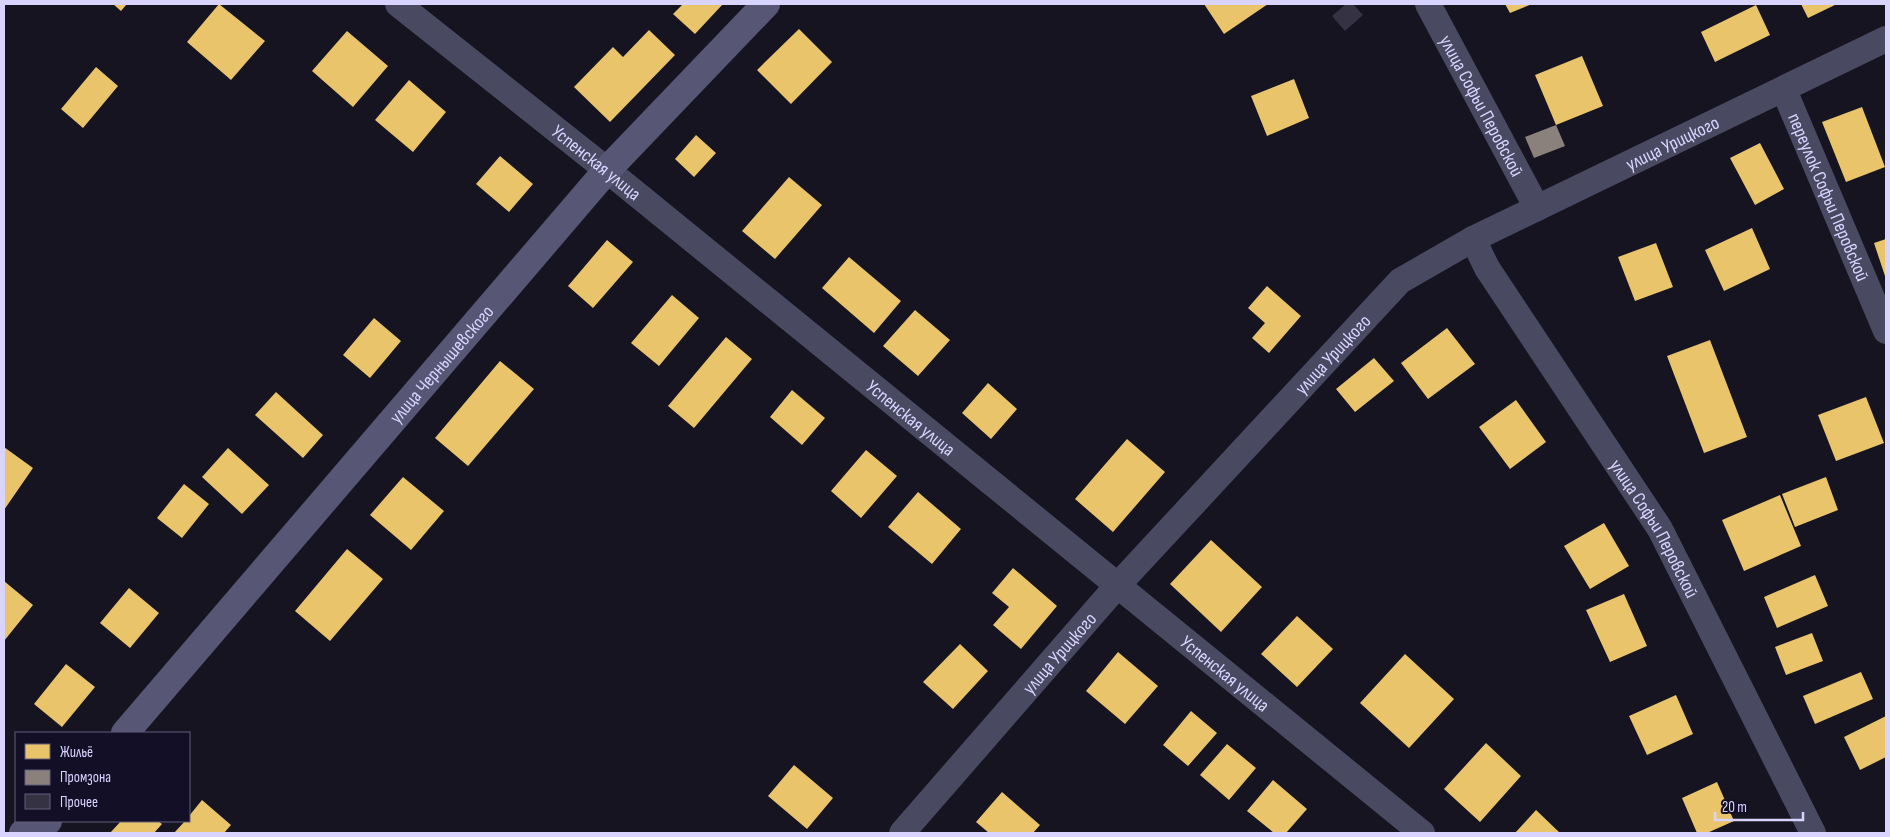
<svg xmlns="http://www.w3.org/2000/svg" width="1890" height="837" viewBox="0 0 1890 837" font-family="'Sofia Sans Condensed',sans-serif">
<rect width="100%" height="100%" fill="#161421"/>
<path fill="#e9c46a" d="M 113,4 L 127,4 L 121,11 Z
M 219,4 L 265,41 L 231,80 L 187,42 Z
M 683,4 L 723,4 L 695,34 L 673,14 Z
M 1204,4 L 1268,4 L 1224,34 Z
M 1505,4 L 1532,4 L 1510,13 Z
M 1801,4 L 1837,4 L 1808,18 Z
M 1756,5 L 1770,35 L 1715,62 L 1701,32 Z
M 799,29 L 832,62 L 791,104 L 757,70 Z
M 649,30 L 675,55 L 610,122 L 574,87 L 613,47 L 623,57 Z
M 347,31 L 388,66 L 353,107 L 312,71 Z
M 1582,56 L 1603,106 L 1556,125 L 1535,75 Z
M 96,67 L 118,86 L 83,128 L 61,109 Z
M 1294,79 L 1309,118 L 1267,136 L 1251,96 Z
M 409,80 L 446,112 L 413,152 L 375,120 Z
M 1862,107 L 1885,167 L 1846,182 L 1822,122 Z
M 696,135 L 716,153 L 694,177 L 675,159 Z
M 1760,143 L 1784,189 L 1755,205 L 1730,158 Z
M 500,156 L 533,184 L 509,212 L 476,184 Z
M 789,177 L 822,205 L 775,259 L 742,231 Z
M 1752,228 L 1770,269 L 1724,291 L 1705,250 Z
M 1886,239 L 1886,279 L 1874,243 Z
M 607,240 L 633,262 L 593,308 L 568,286 Z
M 1656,243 L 1673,287 L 1635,301 L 1618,257 Z
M 849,257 L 901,301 L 874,333 L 822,288 Z
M 1267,286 L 1301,316 L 1269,353 L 1252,338 L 1265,323 L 1248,308 Z
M 672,295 L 699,318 L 659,366 L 631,343 Z
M 915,310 L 950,340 L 918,376 L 883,346 Z
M 374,318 L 401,341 L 370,378 L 343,355 Z
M 1447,328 L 1475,364 L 1428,399 L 1401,363 Z
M 726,337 L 752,359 L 694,428 L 668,406 Z
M 1710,340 L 1747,437 L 1704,453 L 1667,356 Z
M 1374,358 L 1394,381 L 1355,412 L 1336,389 Z
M 500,361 L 534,389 L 468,466 L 435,438 Z
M 988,383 L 1017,409 L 991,439 L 962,413 Z
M 792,390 L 825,418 L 802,445 L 770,417 Z
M 276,392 L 323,435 L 303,458 L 255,415 Z
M 1866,397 L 1884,443 L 1836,461 L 1818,415 Z
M 1516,400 L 1546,442 L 1510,469 L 1479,427 Z
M 1127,439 L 1165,472 L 1113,532 L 1075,499 Z
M 4,447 L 33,468 L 4,510 Z
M 228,448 L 269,485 L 242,514 L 202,477 Z
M 866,450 L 897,476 L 861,518 L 831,491 Z
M 403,477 L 444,511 L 411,550 L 370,515 Z
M 1826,477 L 1838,510 L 1795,527 L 1782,494 Z
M 184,484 L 209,504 L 182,538 L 157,518 Z
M 918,492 L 961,529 L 932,564 L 888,527 Z
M 1780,495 L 1801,546 L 1744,571 L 1722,520 Z
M 1604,523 L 1629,566 L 1590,589 L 1564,546 Z
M 1211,540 L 1262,587 L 1221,632 L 1170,584 Z
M 347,549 L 383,579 L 330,641 L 295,611 Z
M 1013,568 L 1057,606 L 1021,649 L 993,625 L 1009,607 L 992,593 Z
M 1815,575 L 1828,606 L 1777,628 L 1764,597 Z
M 4,581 L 33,605 L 4,641 Z
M 129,588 L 159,613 L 130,648 L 100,623 Z
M 1624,594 L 1647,646 L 1610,662 L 1586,610 Z
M 1297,616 L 1333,649 L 1297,687 L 1261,654 Z
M 1812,633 L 1823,661 L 1786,675 L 1775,647 Z
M 960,644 L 988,671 L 953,709 L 923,682 Z
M 1118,652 L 1158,686 L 1125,724 L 1086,691 Z
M 1405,654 L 1454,699 L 1409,748 L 1360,703 Z
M 66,664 L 95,687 L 62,727 L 34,704 Z
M 1861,672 L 1873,699 L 1815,724 L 1803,696 Z
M 1676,695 L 1693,734 L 1647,755 L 1629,716 Z
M 1191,711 L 1217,733 L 1188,766 L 1163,745 Z
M 1886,716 L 1886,757 L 1860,770 L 1844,737 Z
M 1486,743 L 1521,776 L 1480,822 L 1444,789 Z
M 1227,744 L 1256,768 L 1229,800 L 1200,775 Z
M 794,765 L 833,798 L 807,829 L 768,796 Z
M 1273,780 L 1307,809 L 1286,833 L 1274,833 L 1247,811 Z
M 1717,782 L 1734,821 L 1707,833 L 1697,833 L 1682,798 Z
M 1002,792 L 1040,825 L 1033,833 L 989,833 L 976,822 Z
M 202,800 L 231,825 L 224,833 L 174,833 L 185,821 L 189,821 L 189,816 Z
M 1536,810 L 1560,833 L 1515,833 Z
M 121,821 L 158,821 L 162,824 L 154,833 L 110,833 Z"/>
<path fill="#8a817c" d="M 1556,125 L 1565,146 L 1534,158 L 1525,137 Z"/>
<path fill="#343243" d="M 1346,4 L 1353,4 L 1363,15 L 1345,31 L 1332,16 Z"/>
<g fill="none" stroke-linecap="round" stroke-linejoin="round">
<g stroke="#4a4962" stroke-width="26">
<path id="s1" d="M 398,4 L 607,170 L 1422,833"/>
<path id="s2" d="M 1428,4 L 1537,208"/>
<path id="s3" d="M 1784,90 L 1886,331"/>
<path id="s4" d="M 1473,239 L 1487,268 L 1660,529 L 1813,833"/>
<path id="s5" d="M 902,833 L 1117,586 L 1400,281 L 1473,239 L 1886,39"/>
</g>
<g stroke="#575674" stroke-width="28">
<path id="s6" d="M 125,733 L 607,170 L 766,4"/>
<path d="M 23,833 L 48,821"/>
</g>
</g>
<g text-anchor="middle" stroke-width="5" stroke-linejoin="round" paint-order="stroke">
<g font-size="19" fill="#d9d4ff" stroke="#130f26">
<text dy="7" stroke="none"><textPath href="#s2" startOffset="115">улица Софьи Перовской</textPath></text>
<text dy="7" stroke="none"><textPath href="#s5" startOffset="1049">улица Урицкого</textPath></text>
<text dy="7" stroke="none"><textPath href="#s1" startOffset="254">Успенская улица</textPath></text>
<text dy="7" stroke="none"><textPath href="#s3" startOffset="116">переулок Софьи Перовской</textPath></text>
<text dy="7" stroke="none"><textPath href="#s5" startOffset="644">улица Урицкого</textPath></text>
<text dy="7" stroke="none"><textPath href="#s6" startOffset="486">улица Чернышевского</textPath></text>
<text dy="7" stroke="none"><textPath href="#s1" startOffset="659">Успенская улица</textPath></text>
<text dy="7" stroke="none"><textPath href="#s4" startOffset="342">улица Софьи Перовской</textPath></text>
<text dy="7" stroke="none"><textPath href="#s5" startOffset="239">улица Урицкого</textPath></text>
<text dy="7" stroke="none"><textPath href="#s1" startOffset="1064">Успенская улица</textPath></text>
</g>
</g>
<rect width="1890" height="837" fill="none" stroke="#d9d4ff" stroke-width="10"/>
<rect x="15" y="732" width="175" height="90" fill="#130f26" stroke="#625e7d"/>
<rect x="25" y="744" width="25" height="15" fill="#e9c46a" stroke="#625e7d"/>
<text x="60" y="757" font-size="15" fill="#d9d4ff">Жильё</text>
<rect x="25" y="770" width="25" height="15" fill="#8a817c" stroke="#625e7d"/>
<text x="60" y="782" font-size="15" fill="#d9d4ff">Промзона</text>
<rect x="25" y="794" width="25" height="15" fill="#343243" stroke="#625e7d"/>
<text x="60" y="807" font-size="15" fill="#d9d4ff">Прочее</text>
<path d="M1715 812v8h88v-8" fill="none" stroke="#d9d4ff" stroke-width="2.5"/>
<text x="1722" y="812" font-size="15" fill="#d9d4ff" stroke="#130f26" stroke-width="4" paint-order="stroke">20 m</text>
</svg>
